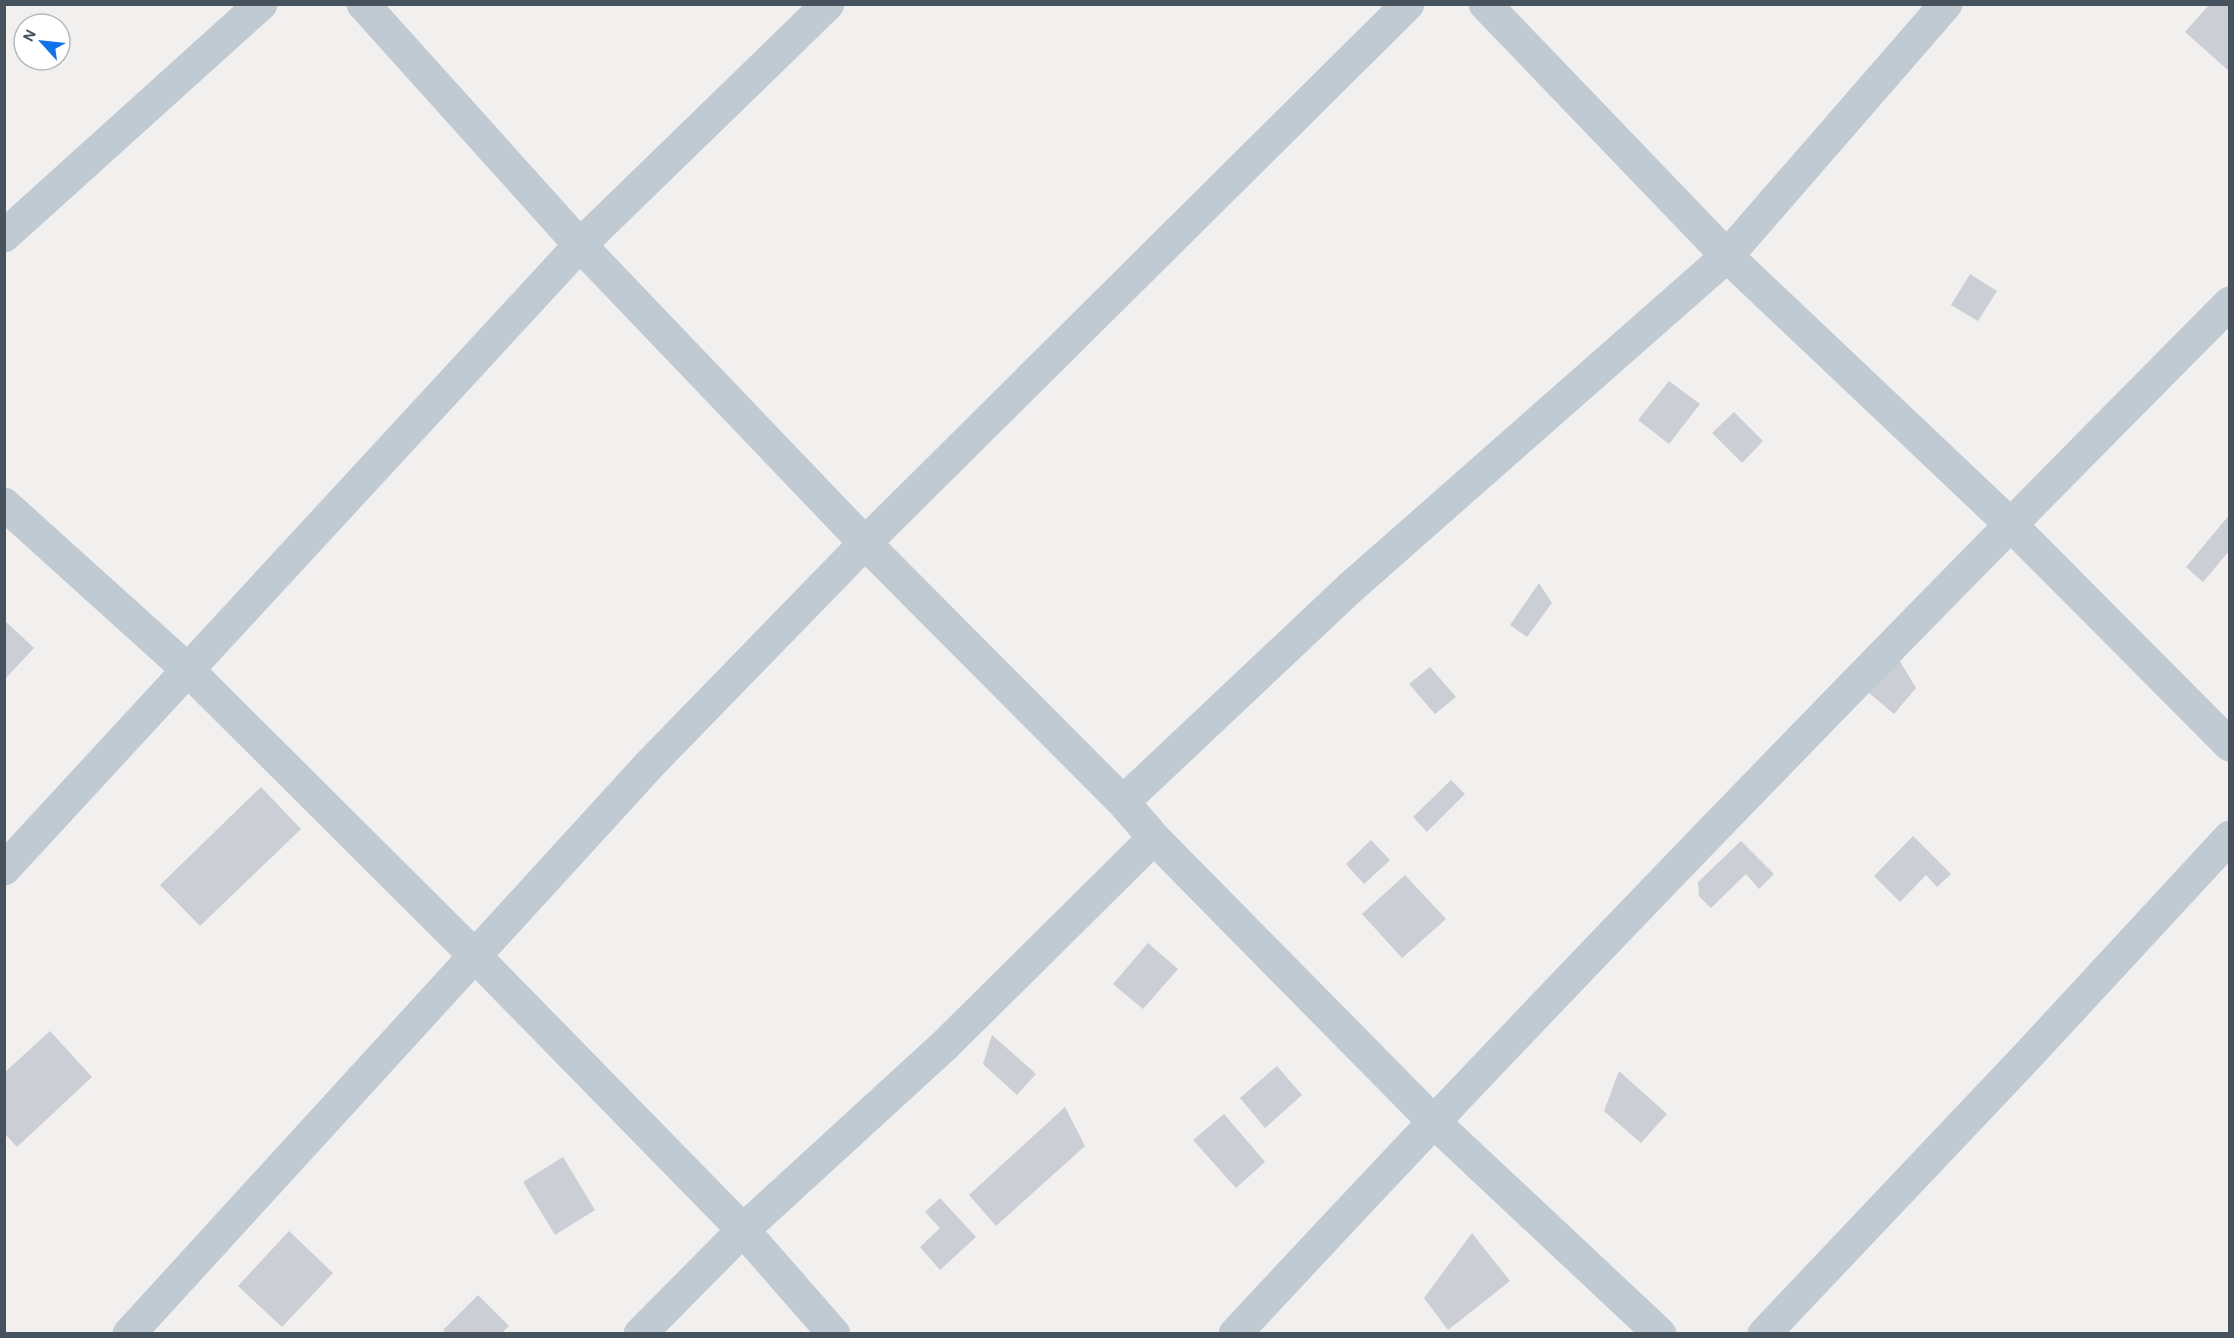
<svg xmlns="http://www.w3.org/2000/svg" width="2234" height="1338" viewBox="0 0 2234 1338" font-family="'Alegreya Sans',sans-serif">
<rect width="100%" height="100%" fill="#f2efef"/>
<path fill="#cbced4" d="M 2210,4 L 2230,4 L 2230,72 L 2185,32 Z
M 1970,274 L 1997,291 L 1978,321 L 1951,305 Z
M 1669,381 L 1700,404 L 1669,444 L 1638,420 Z
M 1734,412 L 1763,441 L 1742,463 L 1712,433 Z
M 2230,514 L 2230,550 L 2203,582 L 2186,567 Z
M 1539,583 L 1552,603 L 1527,637 L 1510,625 Z
M 4,620 L 34,648 L 4,680 Z
M 1898,658 L 1916,688 L 1894,714 L 1869,693 Z
M 1430,667 L 1456,697 L 1435,714 L 1409,684 Z
M 1451,780 L 1465,794 L 1427,832 L 1413,817 Z
M 261,787 L 301,829 L 200,926 L 160,885 Z
M 1913,836 L 1951,874 L 1937,887 L 1926,875 L 1900,902 L 1874,876 Z
M 1371,840 L 1390,860 L 1364,884 L 1346,864 Z
M 1741,841 L 1774,874 L 1759,889 L 1746,874 L 1711,908 L 1699,896 L 1698,882 Z
M 1405,875 L 1446,919 L 1402,958 L 1362,914 Z
M 1148,943 L 1178,969 L 1143,1009 L 1113,984 Z
M 50,1031 L 92,1077 L 17,1147 L 4,1133 L 4,1073 Z
M 992,1035 L 1036,1074 L 1017,1095 L 983,1064 Z
M 1277,1066 L 1302,1095 L 1265,1128 L 1240,1098 Z
M 1619,1071 L 1667,1114 L 1641,1143 L 1604,1111 Z
M 1065,1107 L 1085,1146 L 996,1226 L 969,1195 Z
M 1224,1114 L 1265,1162 L 1236,1188 L 1193,1140 Z
M 563,1157 L 595,1210 L 555,1235 L 523,1182 Z
M 940,1198 L 976,1237 L 940,1270 L 920,1247 L 940,1228 L 925,1212 Z
M 289,1231 L 333,1273 L 282,1327 L 238,1286 Z
M 1472,1233 L 1510,1281 L 1448,1330 L 1424,1298 Z
M 478,1295 L 509,1326 L 501,1334 L 446,1334 L 443,1330 Z"/>
<g fill="none" stroke-linecap="round" stroke-linejoin="round">
<path stroke="#bfcad2" stroke-width="33" d="M 363,4 L 580,245 L 865,543 L 1123,802 L 1154,838 L 1433,1121 L 1660,1334
M 1485,4 L 1727,256 L 2010,524 L 2230,745
M 4,236 L 261,4
M 4,504 L 188,670 L 474,955 L 743,1230 L 834,1334
M 1123,802 L 1350,588 L 1727,256 L 1946,4
M 4,869 L 580,245 L 828,4
M 129,1334 L 651,763 L 865,543 L 1408,4
M 640,1334 L 743,1230 L 945,1045 L 1154,838
M 1235,1334 C 1560,984 1893,642 2230,303
M 1764,1334 L 2032,1051 L 2230,837"/>
</g>
<rect width="2234" height="1338" fill="none" stroke="#46535e" stroke-width="12"/>
<g transform="translate(42 42) rotate(297)"><circle r="28" fill="#ffffff" stroke="#b5babf" stroke-width="1.5"/>
<path d="M0-4.5L10 22L0 15L-10 22Z" fill="#1173ea"/>
<text y="-9" font-size="16" font-weight="bold" text-anchor="middle" fill="#46535e">N</text>
</g>
</svg>
